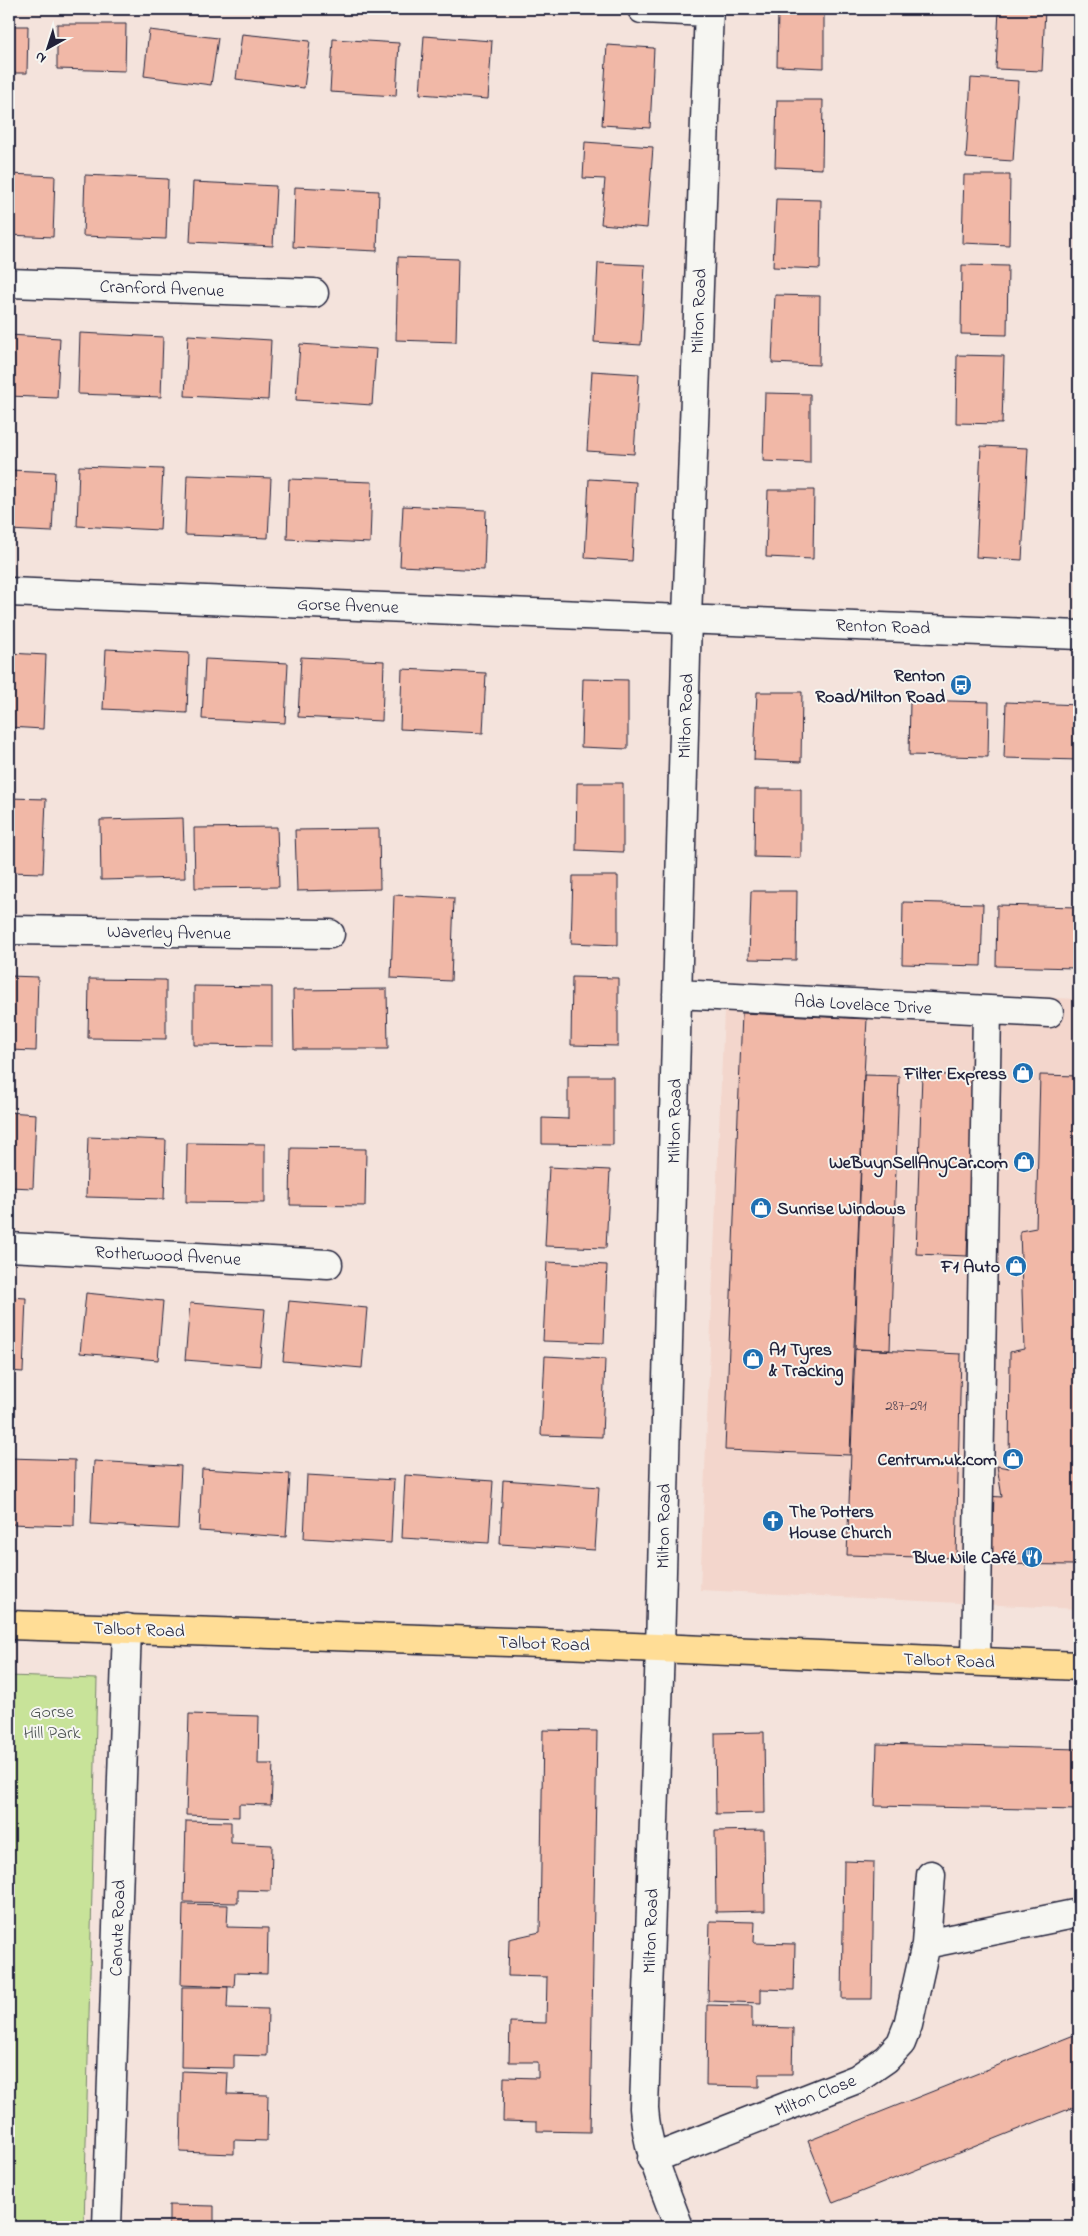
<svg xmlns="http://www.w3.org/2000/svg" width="1088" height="2236" viewBox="0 0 1088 2236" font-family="'Indie Flower',sans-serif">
<rect width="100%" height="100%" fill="#f4e3dc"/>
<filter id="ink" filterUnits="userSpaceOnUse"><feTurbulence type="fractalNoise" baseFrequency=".02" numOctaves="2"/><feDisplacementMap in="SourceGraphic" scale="10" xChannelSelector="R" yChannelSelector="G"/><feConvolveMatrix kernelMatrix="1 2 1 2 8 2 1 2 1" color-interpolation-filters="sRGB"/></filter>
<g filter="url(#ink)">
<path fill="#f3d6cc" d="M 725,986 L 898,991 L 1079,999 L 1079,1609 L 700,1590 Z"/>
<path fill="#c8e399" stroke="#75826a" d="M 9,1676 L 97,1679 L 84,2227 L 9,2227 Z"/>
<path fill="#f1b8a7" stroke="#22223b" d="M 778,9 L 824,9 L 824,68 L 777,66 Z
M 999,9 L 1045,9 L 1042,71 L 996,69 Z
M 57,24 L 126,24 L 125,71 L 57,69 Z
M 9,26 L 28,26 L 27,73 L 9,73 Z
M 149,30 L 218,38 L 211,85 L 144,76 Z
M 242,34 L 310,41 L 304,88 L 236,79 Z
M 424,36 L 492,41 L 488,99 L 420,94 Z
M 333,39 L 399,43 L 396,96 L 330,92 Z
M 607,45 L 654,48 L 650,128 L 602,125 Z
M 971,78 L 1018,81 L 1013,161 L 966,158 Z
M 777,100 L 823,100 L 822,169 L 775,167 Z
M 585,142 L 653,147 L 647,228 L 601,224 L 605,179 L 583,178 Z
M 9,174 L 55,176 L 53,237 L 9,235 Z
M 85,175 L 168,179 L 166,239 L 83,236 Z
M 964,175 L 1010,175 L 1009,245 L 962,243 Z
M 193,182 L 276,186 L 273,246 L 190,242 Z
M 295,187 L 379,191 L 377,251 L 293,247 Z
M 776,199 L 821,200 L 820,269 L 773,267 Z
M 398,257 L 458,259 L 456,342 L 396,340 Z
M 598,263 L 645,265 L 641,345 L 594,342 Z
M 962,265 L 1008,266 L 1007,335 L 961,334 Z
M 775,295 L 820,296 L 819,365 L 772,363 Z
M 80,333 L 163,337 L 161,397 L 78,394 Z
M 9,335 L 60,338 L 57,398 L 9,396 Z
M 188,335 L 271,340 L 268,400 L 185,396 Z
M 300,344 L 376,349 L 372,405 L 296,400 Z
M 957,355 L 1004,356 L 1002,424 L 956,423 Z
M 592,371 L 639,374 L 634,454 L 587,451 Z
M 765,393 L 810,394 L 810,463 L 763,461 Z
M 981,446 L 1028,448 L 1022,560 L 976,557 Z
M 79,466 L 163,469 L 160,530 L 77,526 Z
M 9,470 L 55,472 L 52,532 L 9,530 Z
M 187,475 L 271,478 L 268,538 L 185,535 Z
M 289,479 L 372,482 L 370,543 L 287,539 Z
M 589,479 L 636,482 L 632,561 L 585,558 Z
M 768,490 L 814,490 L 813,559 L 766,557 Z
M 403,506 L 486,510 L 484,570 L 400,566 Z
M 106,649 L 189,653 L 187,713 L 103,709 Z
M 9,653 L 46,655 L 43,729 L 9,727 Z
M 301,657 L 384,661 L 382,721 L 298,717 Z
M 205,659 L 288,663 L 285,723 L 202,719 Z
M 402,669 L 486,673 L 483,733 L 400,729 Z
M 583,679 L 628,680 L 628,749 L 581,747 Z
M 757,692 L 802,692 L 801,762 L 754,760 Z
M 910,700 L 989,702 L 988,757 L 909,755 Z
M 1006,702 L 1079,705 L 1079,760 L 1004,758 Z
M 577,783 L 623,783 L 623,852 L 576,850 Z
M 755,789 L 801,789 L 801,858 L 754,857 Z
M 9,798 L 46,799 L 43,873 L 9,872 Z
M 183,818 L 185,878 L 101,880 L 100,820 Z
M 277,827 L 279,887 L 195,888 L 194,828 Z
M 379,829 L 380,889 L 297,891 L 295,830 Z
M 573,876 L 618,876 L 618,945 L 571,943 Z
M 751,891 L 797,891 L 796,960 L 749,959 Z
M 394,895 L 454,898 L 451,981 L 391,978 Z
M 903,902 L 983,904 L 981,966 L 902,964 Z
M 997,905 L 1077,907 L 1076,968 L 996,966 Z
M 9,976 L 38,977 L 36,1051 L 9,1050 Z
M 572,977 L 618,978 L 618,1046 L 571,1045 Z
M 89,979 L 166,980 L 166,1039 L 88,1038 Z
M 194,986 L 272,987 L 272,1046 L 194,1045 Z
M 387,989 L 388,1049 L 294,1049 L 293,990 Z
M 742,1013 L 867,1019 L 864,1075 L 850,1455 L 725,1450 Z
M 922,1074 L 974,1076 L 967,1256 L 916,1254 Z
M 864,1075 L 899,1076 L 890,1350 L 855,1349 Z
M 1040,1075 L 1079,1076 L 1079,1575 L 1075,1575 L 1075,1565 L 987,1564 L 986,1496 L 1002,1497 L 997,1466 L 1009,1468 L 1010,1352 L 1024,1349 L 1020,1231 L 1036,1228 Z
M 568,1076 L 613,1076 L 613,1145 L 542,1144 L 542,1118 L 568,1119 Z
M 9,1112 L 36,1114 L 33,1188 L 9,1187 Z
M 88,1137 L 166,1140 L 164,1199 L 86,1197 Z
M 187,1143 L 265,1144 L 265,1203 L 186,1202 Z
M 291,1148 L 366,1149 L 365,1206 L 290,1205 Z
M 549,1167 L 610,1170 L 606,1248 L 545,1246 Z
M 547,1262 L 607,1265 L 604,1343 L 543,1341 Z
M 86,1293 L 163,1301 L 158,1360 L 80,1353 Z
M 9,1297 L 26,1298 L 23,1372 L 9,1371 Z
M 289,1301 L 367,1308 L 362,1368 L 283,1361 Z
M 190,1303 L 265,1309 L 260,1366 L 185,1360 Z
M 855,1349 L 961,1354 L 956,1558 L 847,1555 Z
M 545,1356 L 605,1359 L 602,1437 L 541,1435 Z
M 9,1458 L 75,1460 L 74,1526 L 9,1524 Z
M 94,1461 L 181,1466 L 178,1529 L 91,1524 Z
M 202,1469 L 290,1474 L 286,1537 L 199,1531 Z
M 307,1475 L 394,1480 L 391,1543 L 304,1538 Z
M 405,1475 L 493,1481 L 489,1543 L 402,1538 Z
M 503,1480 L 599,1487 L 595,1550 L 500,1544 Z
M 189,1714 L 259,1716 L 258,1764 L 273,1764 L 271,1805 L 239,1804 L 239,1817 L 186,1815 Z
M 543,1730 L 597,1731 L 590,2132 L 537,2131 L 537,2122 L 503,2121 L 504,2077 L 538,2078 L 538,2062 L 509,2062 L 510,2022 L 546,2023 L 547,1977 L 508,1976 L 509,1939 L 540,1932 Z
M 764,1732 L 765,1813 L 716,1814 L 715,1733 Z
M 877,1744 L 1079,1749 L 1079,1810 L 875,1806 Z
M 186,1821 L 231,1822 L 231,1843 L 272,1845 L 271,1891 L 238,1890 L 238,1903 L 184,1902 Z
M 764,1830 L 765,1911 L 716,1912 L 715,1831 Z
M 844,1861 L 874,1862 L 872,1999 L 842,1999 Z
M 183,1904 L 228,1905 L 227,1927 L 268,1928 L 267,1974 L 235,1973 L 234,1987 L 181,1985 Z
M 710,1921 L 755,1922 L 754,1943 L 795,1944 L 794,1990 L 761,1989 L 761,2003 L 708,2001 Z
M 182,1987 L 228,1987 L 227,2008 L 268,2009 L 267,2056 L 234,2055 L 234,2068 L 181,2067 Z
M 707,2005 L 752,2006 L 752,2027 L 793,2028 L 792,2074 L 759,2074 L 759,2087 L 706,2086 Z
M 1079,2033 L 1079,2105 L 833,2203 L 808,2141 Z
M 182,2071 L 228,2073 L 227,2094 L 268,2095 L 267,2141 L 234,2140 L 234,2154 L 180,2152 Z
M 169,2205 L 214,2206 L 214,2227 L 229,2227 L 169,2227 Z"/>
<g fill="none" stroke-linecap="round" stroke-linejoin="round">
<g stroke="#22223b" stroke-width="31">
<path id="minor" d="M 642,9 L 709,12
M 9,283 L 314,293
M 9,592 L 1079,635
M 9,930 L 330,934
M 677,994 L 1049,1013
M 9,1247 L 328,1264
M 976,1661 L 987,1010
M 926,1944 L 1079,1913
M 652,2159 L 857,2079 L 886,2059 L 901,2043 L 908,2025 L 926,1944 L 931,1875
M 107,2227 L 127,1628
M 679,2227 C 664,2186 647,2152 644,2108 L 660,1648 L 687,618 L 709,9"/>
</g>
<g stroke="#22223b" stroke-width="31">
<path id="major" d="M 9,1625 L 539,1643 L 1079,1666"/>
</g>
<use href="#minor" stroke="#f6f6f2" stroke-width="28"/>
<use href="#major" stroke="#ffdd96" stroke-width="28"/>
</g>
</g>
<defs>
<g id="bus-disc" transform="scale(1.125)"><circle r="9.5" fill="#1f6fb2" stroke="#f6f6f2"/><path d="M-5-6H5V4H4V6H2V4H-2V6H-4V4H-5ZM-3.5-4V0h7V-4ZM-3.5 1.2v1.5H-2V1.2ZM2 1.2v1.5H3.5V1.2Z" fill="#fff"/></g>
<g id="shop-disc" transform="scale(1.125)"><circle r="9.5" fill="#1f6fb2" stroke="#f6f6f2"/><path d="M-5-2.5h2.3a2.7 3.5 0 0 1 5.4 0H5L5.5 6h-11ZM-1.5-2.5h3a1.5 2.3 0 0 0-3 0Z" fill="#fff"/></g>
<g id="church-disc" transform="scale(1.125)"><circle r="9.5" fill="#1f6fb2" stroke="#f6f6f2"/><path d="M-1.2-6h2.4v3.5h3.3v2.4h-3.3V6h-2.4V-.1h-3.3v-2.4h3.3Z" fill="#fff"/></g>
<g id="restaurant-disc" transform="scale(1.125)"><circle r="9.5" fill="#1f6fb2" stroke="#f6f6f2"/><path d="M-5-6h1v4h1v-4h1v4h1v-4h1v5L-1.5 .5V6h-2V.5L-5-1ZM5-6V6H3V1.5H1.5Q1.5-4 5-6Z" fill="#fff"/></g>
</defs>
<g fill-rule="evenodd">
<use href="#bus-disc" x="961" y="685"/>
<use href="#shop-disc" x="1023" y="1073"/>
<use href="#shop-disc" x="1024" y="1162"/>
<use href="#shop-disc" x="761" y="1208"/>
<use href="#shop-disc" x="1016" y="1266"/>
<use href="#shop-disc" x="753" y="1359"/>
<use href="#shop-disc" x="1013" y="1459"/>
<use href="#church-disc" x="773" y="1521"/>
<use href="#restaurant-disc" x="1032" y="1557"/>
</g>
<g text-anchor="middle" stroke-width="4" stroke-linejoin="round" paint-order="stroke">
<g font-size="15" fill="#564856">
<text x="906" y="1410">287-291</text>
</g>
<g font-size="18" fill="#22223b" stroke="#f6f6f2">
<text transform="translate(162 288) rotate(2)" y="6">Cranford Avenue</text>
<text transform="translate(698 311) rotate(-88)" y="6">Milton Road</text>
<text transform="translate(348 605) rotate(2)" y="6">Gorse Avenue</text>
<text transform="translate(883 626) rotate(2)" y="6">Renton Road</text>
<text transform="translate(685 716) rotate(-88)" y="6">Milton Road</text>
<text transform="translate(169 932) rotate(1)" y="6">Waverley Avenue</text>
<text transform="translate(863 1004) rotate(3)" y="6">Ada Lovelace Drive</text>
<text transform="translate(674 1121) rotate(-89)" y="6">Milton Road</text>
<text transform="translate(168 1255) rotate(3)" y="6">Rotherwood Avenue</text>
<text transform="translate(663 1526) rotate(-89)" y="6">Milton Road</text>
<text transform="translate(139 1629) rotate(2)" y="6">Talbot Road</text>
<text transform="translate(544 1643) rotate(2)" y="6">Talbot Road</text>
<text transform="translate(949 1660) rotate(2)" y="6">Talbot Road</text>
<text transform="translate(117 1928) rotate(-88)" y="6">Canute Road</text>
<text transform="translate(650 1931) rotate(-88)" y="6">Milton Road</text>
<text transform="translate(815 2095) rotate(-22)" y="6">Milton Close</text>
</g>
<g font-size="18" font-weight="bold" fill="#22223b" stroke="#f6f6f2" text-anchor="end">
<text x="945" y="681">Renton<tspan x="945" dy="21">Road/Milton Road</tspan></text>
<text x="1007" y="1079">Filter Express</text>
<text x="1008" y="1168">WeBuynSellAnyCar.com</text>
<text x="777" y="1214" text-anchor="start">Sunrise Windows</text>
<text x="1000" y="1272">F1 Auto</text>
<text x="769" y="1355" text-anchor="start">A1 Tyres<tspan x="769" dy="21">&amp; Tracking</tspan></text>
<text x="997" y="1465">Centrum.uk.com</text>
<text x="789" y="1517" text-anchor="start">The Potters<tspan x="789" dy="21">House Church</tspan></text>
<text x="1016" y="1563">Blue Nile Café</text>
</g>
<g font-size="18" fill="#4c5252" stroke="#f6f6f2">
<text x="52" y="1717">Gorse<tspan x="52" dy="21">Hill Park</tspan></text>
</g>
</g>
<rect width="1088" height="2236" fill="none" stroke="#f6f6f2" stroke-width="30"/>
<rect x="15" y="15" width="1058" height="2206" fill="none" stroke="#22223b" stroke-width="2" filter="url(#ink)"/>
<g transform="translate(48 48) rotate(219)" stroke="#f6f6f2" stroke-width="4" paint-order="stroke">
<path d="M0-4L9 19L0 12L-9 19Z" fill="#22223b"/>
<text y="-8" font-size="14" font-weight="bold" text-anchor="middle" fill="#22223b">N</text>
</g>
</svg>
